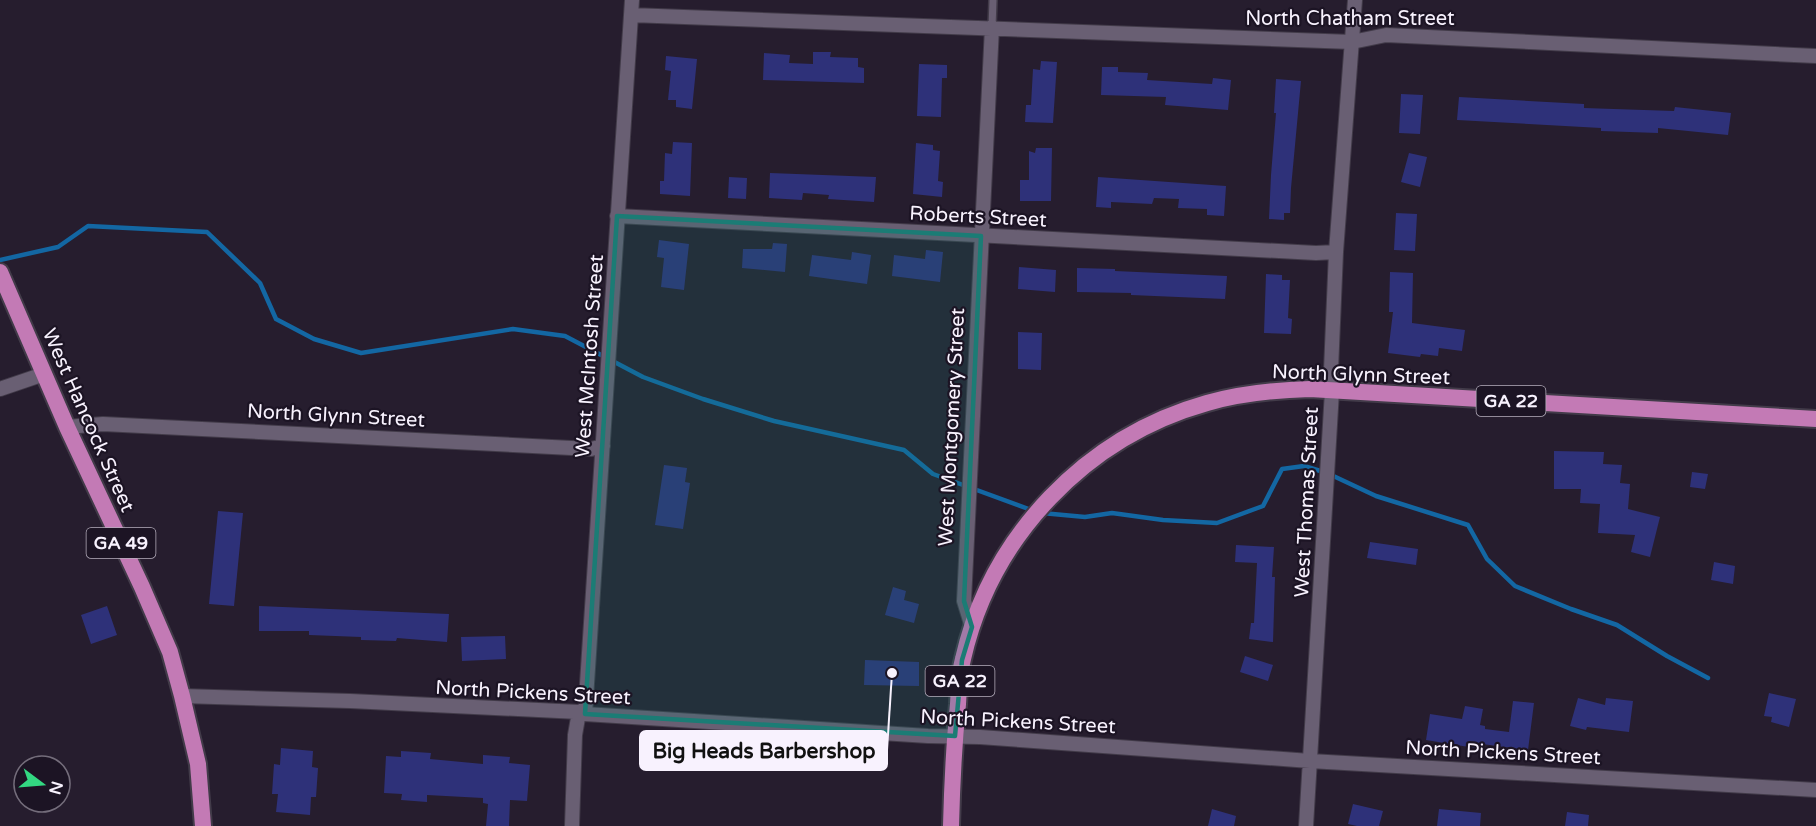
<svg xmlns="http://www.w3.org/2000/svg" width="1816" height="826" viewBox="0 0 1816 826" font-family="'Varela Round',sans-serif">
<rect width="100%" height="100%" fill="#261d2e"/>
<g fill="none" stroke-linecap="round" stroke-linejoin="round">
<path stroke="#1367a3" stroke-width="4.5" d="M 0,260 L 58,247 L 88,226 L 207,232 L 260,283 L 276,319 L 314,339 L 361,353 L 513,329 L 565,336 L 643,377 L 703,399 L 774,421 L 904,450 L 933,474 L 1034,511
M 1042,513 L 1085,517 L 1112,513 L 1163,520 L 1217,523 L 1263,506 L 1282,469 L 1304,466 L 1327,473 L 1376,496 L 1468,525 L 1487,559 L 1515,586 L 1571,609 L 1617,625 L 1667,656 L 1708,678"/>
</g>
<path fill="#2e3179" d="M 813,52 L 831,52 L 830,57 L 858,58 L 858,67 L 864,68 L 864,83 L 763,80 L 764,53 L 790,55 L 789,63 L 813,64 Z
M 666,56 L 697,59 L 692,109 L 676,107 L 676,100 L 668,100 L 671,71 L 665,70 Z
M 1041,61 L 1057,62 L 1053,123 L 1025,122 L 1026,105 L 1031,105 L 1033,69 L 1040,70 Z
M 919,64 L 947,65 L 947,78 L 942,78 L 941,117 L 917,116 Z
M 1102,67 L 1118,67 L 1118,72 L 1148,73 L 1147,80 L 1212,84 L 1213,78 L 1231,80 L 1228,110 L 1165,105 L 1166,97 L 1101,95 Z
M 1276,79 L 1301,81 L 1291,188 L 1290,213 L 1284,213 L 1284,220 L 1269,219 L 1271,175 L 1276,113 L 1274,113 Z
M 1401,94 L 1423,95 L 1420,134 L 1399,133 Z
M 1459,97 L 1584,104 L 1584,108 L 1674,111 L 1675,107 L 1731,113 L 1728,135 L 1658,128 L 1658,133 L 1601,131 L 1601,128 L 1457,120 Z
M 673,142 L 692,143 L 690,196 L 660,194 L 660,181 L 664,181 L 665,153 L 672,154 Z
M 916,143 L 933,145 L 933,150 L 940,151 L 938,181 L 943,182 L 942,197 L 913,194 Z
M 1036,148 L 1052,148 L 1051,201 L 1020,201 L 1020,180 L 1029,180 L 1029,151 L 1035,153 Z
M 1409,153 L 1427,157 L 1420,187 L 1401,182 Z
M 770,173 L 876,177 L 874,202 L 828,199 L 829,195 L 803,193 L 802,200 L 769,198 Z
M 729,177 L 747,178 L 746,199 L 728,198 Z
M 1098,177 L 1226,186 L 1224,216 L 1207,215 L 1207,209 L 1178,208 L 1179,199 L 1154,198 L 1152,204 L 1111,202 L 1111,208 L 1096,207 Z
M 1396,213 L 1417,214 L 1415,251 L 1394,250 Z
M 659,240 L 689,244 L 684,290 L 661,287 L 664,258 L 657,257 Z
M 773,243 L 787,244 L 785,272 L 742,268 L 743,249 L 772,249 Z
M 926,250 L 943,252 L 940,282 L 892,276 L 894,255 L 925,259 Z
M 852,252 L 871,255 L 867,284 L 809,276 L 812,255 L 851,260 Z
M 1019,267 L 1056,270 L 1055,292 L 1018,289 Z
M 1077,268 L 1115,269 L 1115,271 L 1227,276 L 1225,299 L 1131,295 L 1131,293 L 1077,292 Z
M 1390,272 L 1413,273 L 1412,323 L 1465,330 L 1462,351 L 1439,348 L 1438,356 L 1421,354 L 1420,357 L 1388,353 L 1393,312 L 1389,312 Z
M 1266,274 L 1282,275 L 1282,280 L 1290,280 L 1288,318 L 1292,319 L 1291,334 L 1264,333 Z
M 1018,332 L 1042,333 L 1041,370 L 1018,369 Z
M 1554,451 L 1604,452 L 1603,464 L 1622,465 L 1620,483 L 1630,484 L 1628,509 L 1660,517 L 1650,557 L 1631,552 L 1635,535 L 1598,533 L 1600,504 L 1580,503 L 1581,489 L 1554,489 Z
M 664,465 L 687,468 L 685,482 L 690,483 L 683,529 L 655,525 Z
M 1692,472 L 1708,474 L 1705,489 L 1690,487 Z
M 218,511 L 243,513 L 234,606 L 209,604 Z
M 1370,542 L 1418,549 L 1416,565 L 1367,558 Z
M 1236,545 L 1274,547 L 1272,577 L 1275,577 L 1273,642 L 1249,639 L 1251,623 L 1254,623 L 1257,563 L 1235,562 Z
M 1714,562 L 1735,566 L 1733,584 L 1711,580 Z
M 893,587 L 906,591 L 904,600 L 919,604 L 914,623 L 885,615 Z
M 107,606 L 117,635 L 91,644 L 81,615 Z
M 259,606 L 449,614 L 447,642 L 397,638 L 396,641 L 361,640 L 361,637 L 309,635 L 309,631 L 259,631 Z
M 505,636 L 506,659 L 462,661 L 461,637 Z
M 1245,656 L 1273,665 L 1268,681 L 1240,672 Z
M 865,660 L 919,662 L 919,686 L 864,685 Z
M 1769,693 L 1796,699 L 1789,727 L 1771,722 L 1772,717 L 1764,716 Z
M 1578,698 L 1605,705 L 1606,698 L 1633,701 L 1629,732 L 1587,727 L 1586,730 L 1570,726 Z
M 1513,701 L 1534,703 L 1528,750 L 1482,744 L 1481,749 L 1426,740 L 1430,714 L 1462,719 L 1465,706 L 1483,709 L 1480,725 L 1485,726 L 1485,729 L 1509,732 Z
M 281,748 L 313,751 L 312,767 L 318,768 L 316,797 L 311,797 L 310,815 L 276,812 L 278,794 L 272,794 L 274,764 L 280,765 Z
M 401,751 L 431,753 L 430,759 L 483,764 L 483,755 L 510,757 L 509,763 L 530,765 L 527,801 L 510,800 L 509,826 L 486,826 L 488,804 L 483,803 L 483,798 L 427,795 L 427,802 L 401,800 L 402,794 L 384,793 L 386,756 L 401,757 Z
M 1353,804 L 1383,811 L 1379,826 L 1357,826 L 1348,824 Z
M 1212,809 L 1236,816 L 1234,826 L 1208,826 Z
M 1439,809 L 1481,813 L 1480,826 L 1437,826 Z
M 1567,812 L 1589,815 L 1588,826 L 1565,826 Z"/>
<g fill="none" stroke-linecap="round" stroke-linejoin="round">
<g stroke="#423b49" stroke-width="10">
<path id="service" d="M 992,27 L 993,0"/>
</g>
<g stroke="#423b49" stroke-width="16">
<path id="minor" d="M 631,15 L 1352,42 L 1386,35 L 1816,56
M 617,216 L 1316,253 L 1336,252
M 0,389 L 44,374
M 67,427 L 103,424 L 591,449 L 603,446
M 972,627 L 964,601 L 992,27
M 182,696 L 350,701 L 579,712 L 585,714 L 928,736 L 980,737 L 1310,761 L 1816,790
M 585,714 L 632,0
M 572,826 L 575,735 L 579,712
M 1306,826 L 1332,391 L 1331,370 L 1336,252 L 1355,0"/>
</g>
<g stroke="#423b49" stroke-width="20">
<path id="primary" d="M 0,272 L 67,427 L 142,587 L 170,652 L 182,696 L 198,764 L 203,826
M 951,826 C 952,785 954,745 958,704 C 959,689 959,673 963,659 C 991,536 1086,437 1207,403 C 1241,393 1275,390 1310,389 L 1816,419"/>
</g>
<use href="#service" stroke="#695f73" stroke-width="7"/>
<use href="#minor" stroke="#695f73" stroke-width="14"/>
<use href="#primary" stroke="#c37ab5" stroke-width="16"/>
</g>
<path fill="#1b7c75" fill-opacity="0.2" stroke="#1b7c75" stroke-width="4.5" stroke-linejoin="round" d="M 617,216 L 981,236 L 964,601 L 972,627 L 962,660 L 955,736 L 585,714 Z"/>
<g text-anchor="middle" stroke-width="4.5" stroke-linejoin="round" paint-order="stroke">
<g fill="#1c1424" stroke="#b6afbd" stroke-width="1.5">
<rect x="1476.5" y="386" width="69" height="30" rx="4.5"/>
<rect x="86.5" y="528" width="69" height="30" rx="4.5"/>
<rect x="925.5" y="666" width="69" height="30" rx="4.5"/>
</g>
<g font-size="18" font-weight="bold" fill="#f8f2fe">
<text x="1511" y="407">GA 22</text>
<text x="121" y="549">GA 49</text>
<text x="960" y="687">GA 22</text>
</g>
<g font-size="20" fill="#f8f2fe" stroke="#1c1424">
<text x="1350" y="25">North Chatham Street</text>
<text transform="translate(978 216) rotate(3)" y="7">Roberts Street</text>
<text transform="translate(589 356) rotate(-86)" y="7">West McIntosh Street</text>
<text transform="translate(1361 374) rotate(2)" y="7">North Glynn Street</text>
<text transform="translate(336 415) rotate(3)" y="7">North Glynn Street</text>
<text transform="translate(89 420) rotate(66)" y="7">West Hancock Street</text>
<text transform="translate(951 427) rotate(-87)" y="7">West Montgomery Street</text>
<text transform="translate(1306 502) rotate(-87)" y="7">West Thomas Street</text>
<text transform="translate(533 692) rotate(3)" y="7">North Pickens Street</text>
<text transform="translate(1018 721) rotate(3)" y="7">North Pickens Street</text>
<text transform="translate(1503 752) rotate(3)" y="7">North Pickens Street</text>
</g>
</g>
<path fill="none" stroke="#f8f2fe" stroke-width="2" d="M892 673L887 750"/>
<circle fill="#f8f2fe" stroke="#1c1424" stroke-width="2" cx="892" cy="673" r="6"/>
<rect fill="#f8f2fe" stroke="#f8f2fe" stroke-width="2" x="640" y="731" width="247" height="39" rx="6"/>
<g font-size="21" text-anchor="middle" font-weight="bold" fill="#111">
<text x="764" y="758">Big Heads Barbershop</text>
</g>
<g transform="translate(42 784) rotate(106)"><circle r="28" fill="#1c1424" stroke="#746d7b" stroke-width="1.5"/>
<path d="M0-4.5L10 22L0 15L-10 22Z" fill="#33d882"/>
<text y="-9" font-size="16" font-weight="bold" text-anchor="middle" fill="#f8f2fe">N</text>
</g>
</svg>
